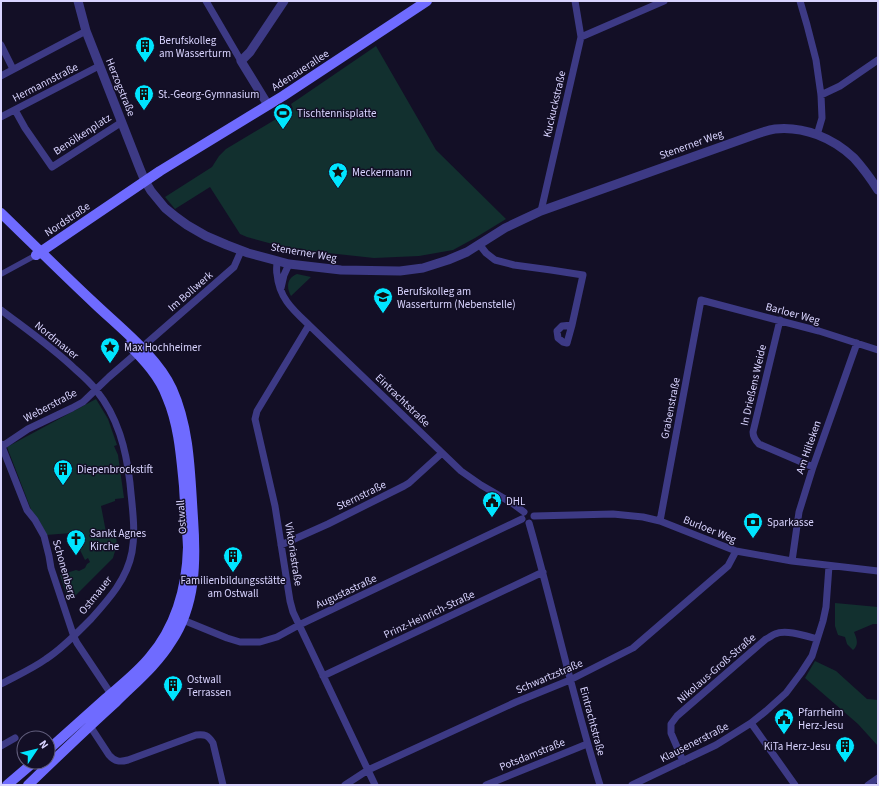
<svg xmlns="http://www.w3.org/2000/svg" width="879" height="786" viewBox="0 0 879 786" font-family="'Source Sans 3',sans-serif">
<rect width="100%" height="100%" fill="#130f26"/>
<path fill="#12302f" d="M 376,46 L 436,150 L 506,219 L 475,238 L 453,250 L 419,256 L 374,258 L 291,249 L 247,237 L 240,234 L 210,187 L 175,209 L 165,197 L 212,167 L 219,156 L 226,149 L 293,109 L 291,104 Z
M 297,274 L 311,277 L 291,296 C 286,287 287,278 297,274 Z
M 96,399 L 108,419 L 117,445 L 114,446 L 118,455 L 124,498 L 115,499 L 115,501 L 101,506 L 106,532 L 115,531 L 117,544 L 113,558 L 72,599 L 68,600 L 60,575 L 76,570 L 79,571 L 85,568 L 87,564 L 90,562 L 88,558 L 85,560 L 75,540 L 74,540 L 71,533 L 46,535 L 39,520 L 32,512 L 7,447 Z
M 835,603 L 878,607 L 878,624 L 873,624 L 854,632 C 857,639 859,645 853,650 L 847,644 L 845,637 L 838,635 L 835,626 Z
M 815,661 L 836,671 L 867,699 L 878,700 L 878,746 L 858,724 L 805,678 Z"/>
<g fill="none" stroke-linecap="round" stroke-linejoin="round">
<path stroke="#3d3a85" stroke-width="5.5" d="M 1,274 L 36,255"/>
<path stroke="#3d3a85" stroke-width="7" d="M 206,1 L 241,61
M 800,1 L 807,25 L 816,60 L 821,95 L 822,118 L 817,135
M 581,37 L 664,1
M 1,45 L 13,69
M 1,76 L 86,31
M 821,95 L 840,86 L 878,60
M 15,110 L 25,128 L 52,167 L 122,122
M 1,117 L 99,66
M 541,211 L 581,37 L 575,1
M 479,244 L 486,253 L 495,260 L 514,265 L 551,270 L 583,275 L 572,325 L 562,326 L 557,331 L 558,338 L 563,342 L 567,343 L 572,325
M 277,261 C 277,266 276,270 277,274 C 279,298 293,310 309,325 L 461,471 L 481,485 L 512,503 L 524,512
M 281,288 L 284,275 L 289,264
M 1,310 C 26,329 52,347 75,369 C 82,375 90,382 96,390 C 118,417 126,449 130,483 C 132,506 136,530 132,552 C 127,579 109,599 91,619 C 77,633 63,648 46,659 C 32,669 16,676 1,684
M 780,320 L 753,432 C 753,437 755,440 759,444 L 813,467
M 309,325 L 257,411 L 255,419 L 275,506 L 290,601 L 293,612 L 375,785
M 147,343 L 234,267 L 241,251
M 1,444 L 27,510 L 35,520 L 44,536 L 49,556 L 51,568 L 74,637 L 77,643 L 111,694
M 1,447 L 28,429 L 72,408 L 83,402 L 109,377 L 139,351
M 534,516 L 613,514 L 643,517 L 660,521 L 736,551 L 792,561 L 878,571
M 660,521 L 701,300 L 819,331 L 878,350
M 529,523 C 554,610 573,699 600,785
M 281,545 L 328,524 L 404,486 L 409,483 L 442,453
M 792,561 L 799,512 L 813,467 L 857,343
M 178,618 L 227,638 L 240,642 L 260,642 L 277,637 L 299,625 L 522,519
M 323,676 L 543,572
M 751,723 L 795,785
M 90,726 L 109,755 C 115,762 120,762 128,760 L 196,735 C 205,734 208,735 213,743 L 223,785
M 1,746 L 15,738
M 683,761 L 671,733 L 671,724 L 677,716 L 766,639 C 769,638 772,635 775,634 C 786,629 806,636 817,639
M 345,785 L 368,770 L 516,702 L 570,680 L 633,648 L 728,566 L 736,551
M 486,785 L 587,744
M 632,785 L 716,745 L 751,723 L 766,711 L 786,693 L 801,673 L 812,656 L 823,621 L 826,607 L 829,566
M 868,785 L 878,778"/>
<path stroke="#3d3a85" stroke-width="9" d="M 78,1 L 86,31 L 140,169 L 145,181 L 151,191 L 165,208 L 176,217 L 187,225 L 206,236 L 227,245 L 248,253 L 289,264 L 341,270 L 400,271 L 423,268 L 448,260 L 467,252 L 505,228 L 541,211 L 754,135 C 760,133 768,130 775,129 C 804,126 833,138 854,158 C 863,168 871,179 878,190
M 268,105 L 241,61 L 250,52 L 284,1"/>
<path stroke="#6f6bff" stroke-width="10" d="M 1,213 C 32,243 62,273 93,302 C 119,327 157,356 172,389 C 190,429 190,475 193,518 C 196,561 196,605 171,642 C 157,665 135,683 116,702 C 86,729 57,757 28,785
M 36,255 L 160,171 L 283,96 L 427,1
M 48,750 C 67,733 86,716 105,699 C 120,686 137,673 150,657 C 176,626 187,587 188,547 C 187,527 185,506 184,486 C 181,456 179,425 167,397 C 160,377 144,360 129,345
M 7,785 L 34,762"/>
</g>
<defs>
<g id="building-pin" transform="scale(1)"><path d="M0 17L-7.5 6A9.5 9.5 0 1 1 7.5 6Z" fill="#00e5ff" stroke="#130f26"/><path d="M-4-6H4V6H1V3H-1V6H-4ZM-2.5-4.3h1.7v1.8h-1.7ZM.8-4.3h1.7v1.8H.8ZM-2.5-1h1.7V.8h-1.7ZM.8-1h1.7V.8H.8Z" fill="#111"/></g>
<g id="stadium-pin" transform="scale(1)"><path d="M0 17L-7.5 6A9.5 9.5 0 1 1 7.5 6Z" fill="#00e5ff" stroke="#130f26"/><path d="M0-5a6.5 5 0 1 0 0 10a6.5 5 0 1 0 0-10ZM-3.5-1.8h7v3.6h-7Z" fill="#111"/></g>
<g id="sight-pin" transform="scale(1)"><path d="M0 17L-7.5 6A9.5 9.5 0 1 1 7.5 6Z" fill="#00e5ff" stroke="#130f26"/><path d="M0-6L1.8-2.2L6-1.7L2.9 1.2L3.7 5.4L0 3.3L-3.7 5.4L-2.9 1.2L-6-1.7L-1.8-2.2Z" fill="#111"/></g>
<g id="school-pin" transform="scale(1)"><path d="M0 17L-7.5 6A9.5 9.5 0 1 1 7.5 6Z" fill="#00e5ff" stroke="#130f26"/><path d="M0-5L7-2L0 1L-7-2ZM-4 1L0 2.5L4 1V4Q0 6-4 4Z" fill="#111"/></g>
<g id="civic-pin" transform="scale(1)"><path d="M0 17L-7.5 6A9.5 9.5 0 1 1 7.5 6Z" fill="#00e5ff" stroke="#130f26"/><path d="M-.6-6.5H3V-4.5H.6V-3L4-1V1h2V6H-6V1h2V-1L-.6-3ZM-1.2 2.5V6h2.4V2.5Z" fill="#111"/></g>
<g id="bank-pin" transform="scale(1)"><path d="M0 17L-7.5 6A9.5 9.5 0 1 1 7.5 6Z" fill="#00e5ff" stroke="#130f26"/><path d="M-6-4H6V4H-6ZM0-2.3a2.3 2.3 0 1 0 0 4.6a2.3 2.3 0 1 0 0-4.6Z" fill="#111"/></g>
<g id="church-pin" transform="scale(1)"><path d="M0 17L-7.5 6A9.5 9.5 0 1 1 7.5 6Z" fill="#00e5ff" stroke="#130f26"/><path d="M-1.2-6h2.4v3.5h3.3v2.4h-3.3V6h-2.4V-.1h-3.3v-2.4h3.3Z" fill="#111"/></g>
</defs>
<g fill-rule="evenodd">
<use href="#building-pin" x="145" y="46"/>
<use href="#building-pin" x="144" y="94"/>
<use href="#stadium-pin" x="283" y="113"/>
<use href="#sight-pin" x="338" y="172"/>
<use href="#school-pin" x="383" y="297"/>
<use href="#sight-pin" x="110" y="347"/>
<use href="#building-pin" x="63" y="469"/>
<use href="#civic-pin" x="492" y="501"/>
<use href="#bank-pin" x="753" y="522"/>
<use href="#church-pin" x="76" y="539"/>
<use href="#building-pin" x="233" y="556"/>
<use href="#building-pin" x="173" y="685"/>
<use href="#civic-pin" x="784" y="718"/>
<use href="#building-pin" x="845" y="746"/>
</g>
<g text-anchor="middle" stroke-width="3" stroke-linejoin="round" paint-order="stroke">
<g font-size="11" fill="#d9d4ff" stroke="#130f26" text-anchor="start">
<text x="159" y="44">Berufskolleg<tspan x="159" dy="13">am Wasserturm</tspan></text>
<text x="158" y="98">St.-Georg-Gymnasium</text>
<text x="297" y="117">Tischtennisplatte</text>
<text x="352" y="176">Meckermann</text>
<text x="397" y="295">Berufskolleg am<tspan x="397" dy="13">Wasserturm (Nebenstelle)</tspan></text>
<text x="124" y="351">Max Hochheimer</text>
<text x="77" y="473">Diepenbrockstift</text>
<text x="506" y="505">DHL</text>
<text x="767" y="526">Sparkasse</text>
<text x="90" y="537">Sankt Agnes<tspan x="90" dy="13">Kirche</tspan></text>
<text x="233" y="584" text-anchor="middle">Familienbildungsstätte<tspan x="233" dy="13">am Ostwall</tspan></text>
<text x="187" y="683">Ostwall<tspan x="187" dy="13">Terrassen</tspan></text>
<text x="798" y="716">Pfarrheim<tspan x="798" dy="13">Herz-Jesu</tspan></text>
<text x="831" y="750" text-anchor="end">KiTa Herz-Jesu</text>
</g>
<g font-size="11" fill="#d9d4ff" stroke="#130f26">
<text transform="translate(300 70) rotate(-33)" y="4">Adenauerallee</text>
<text transform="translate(45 82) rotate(-27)" y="4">Hermannstraße</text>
<text transform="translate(121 87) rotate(68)" y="4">Herzogstraße</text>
<text transform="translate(554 104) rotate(-77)" y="4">Kuckuckstraße</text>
<text transform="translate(82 134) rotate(-33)" y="4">Benölkenplatz</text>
<text transform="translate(691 144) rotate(-20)" y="4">Stenerner Weg</text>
<text transform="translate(67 219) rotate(-34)" y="4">Nordstraße</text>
<text transform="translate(304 252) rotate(10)" y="4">Stenerner Weg</text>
<text transform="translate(190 291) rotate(-41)" y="4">Im Bollwerk</text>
<text transform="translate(793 313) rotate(15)" y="4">Barloer Weg</text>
<text transform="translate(57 340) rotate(39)" y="4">Nordmauer</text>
<text transform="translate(753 385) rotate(-77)" y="4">In Drießens Weide</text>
<text transform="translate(403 400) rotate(44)" y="4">Eintrachtstraße</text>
<text transform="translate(50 405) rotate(-28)" y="4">Weberstraße</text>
<text transform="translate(670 408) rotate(-79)" y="4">Grabenstraße</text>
<text transform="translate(808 447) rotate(-71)" y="4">Am Hilteken</text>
<text transform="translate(361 495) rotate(-26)" y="4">Sternstraße</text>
<text transform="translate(181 517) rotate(-94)" y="4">Ostwall</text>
<text transform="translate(710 529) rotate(22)" y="4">Burloer Weg</text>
<text transform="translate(294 554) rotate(81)" y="4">Viktoriastraße</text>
<text transform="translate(65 569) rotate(74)" y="4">Schonenberg</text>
<text transform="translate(346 591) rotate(-25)" y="4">Augustastraße</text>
<text transform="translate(95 595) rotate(-51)" y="4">Ostmauer</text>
<text transform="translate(429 614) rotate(-25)" y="4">Prinz-Heinrich-Straße</text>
<text transform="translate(716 668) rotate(-41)" y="4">Nikolaus-Groß-Straße</text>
<text transform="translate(549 676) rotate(-23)" y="4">Schwartzstraße</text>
<text transform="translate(593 721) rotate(75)" y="4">Eintrachtstraße</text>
<text transform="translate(694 742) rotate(-27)" y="4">Klausenerstraße</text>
<text transform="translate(532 754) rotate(-22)" y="4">Potsdamstraße</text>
</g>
</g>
<rect width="879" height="786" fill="none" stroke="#d9d4ff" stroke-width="4"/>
<g transform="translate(36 750) rotate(55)"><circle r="19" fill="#130f26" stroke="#625e7d"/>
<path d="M0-3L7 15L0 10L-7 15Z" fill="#00e5ff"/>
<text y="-6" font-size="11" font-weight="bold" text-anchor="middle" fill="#d9d4ff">N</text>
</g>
</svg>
